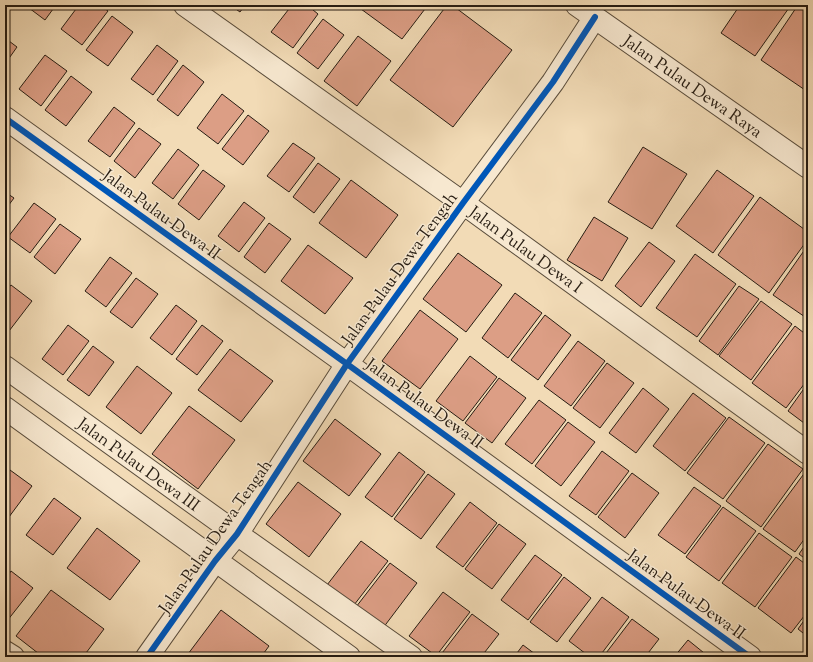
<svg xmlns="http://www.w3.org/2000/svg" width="813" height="662" viewBox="0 0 813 662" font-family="'Sorts Mill Goudy',serif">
<rect width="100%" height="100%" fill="#f2dbb6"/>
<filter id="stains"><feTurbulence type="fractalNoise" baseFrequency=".005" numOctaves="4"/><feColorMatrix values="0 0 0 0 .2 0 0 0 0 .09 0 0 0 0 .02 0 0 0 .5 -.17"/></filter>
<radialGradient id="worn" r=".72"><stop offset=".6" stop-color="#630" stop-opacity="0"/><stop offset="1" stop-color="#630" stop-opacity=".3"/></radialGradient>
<path fill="#dc9e85" stroke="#261c12" d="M 25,5 L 56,5 L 45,20 Z
M 79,5 L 100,5 L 108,11 L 82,45 L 61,29 Z
M 230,5 L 245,5 L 240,12 Z
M 292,5 L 307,5 L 318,14 L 293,48 L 271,32 Z
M 364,5 L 428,5 L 402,39 L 361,9 Z
M 447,5 L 452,5 L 512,50 L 453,127 L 390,80 Z
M 740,5 L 791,5 L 755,56 L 721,33 Z
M 798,5 L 803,5 L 808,8 L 808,92 L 761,60 Z
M 112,16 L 133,32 L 108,66 L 86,50 Z
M 323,19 L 344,35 L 318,69 L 297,53 Z
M 358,36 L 391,61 L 357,106 L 324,81 Z
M 5,38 L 17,47 L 5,64 Z
M 157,45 L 178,61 L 153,95 L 131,79 Z
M 45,55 L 67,71 L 41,106 L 19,89 Z
M 183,65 L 204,82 L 178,116 L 157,100 Z
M 71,76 L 92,92 L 66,126 L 45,110 Z
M 222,94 L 244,111 L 218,144 L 197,128 Z
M 114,107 L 135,123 L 110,157 L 88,141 Z
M 248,115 L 269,131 L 243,165 L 222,149 Z
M 139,128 L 161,144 L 135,178 L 114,161 Z
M 293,143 L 315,158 L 289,192 L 267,176 Z
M 643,147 L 687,174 L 652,229 L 608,202 Z
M 178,149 L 199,165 L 173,199 L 152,183 Z
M 318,163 L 340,179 L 314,213 L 293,197 Z
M 203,170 L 225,186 L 199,220 L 178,204 Z
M 717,170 L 754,196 L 713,253 L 676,226 Z
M 351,180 L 398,215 L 366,258 L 319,223 Z
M 5,192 L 14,198 L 5,210 Z
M 760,197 L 808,232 L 808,239 L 769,293 L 718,255 Z
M 244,202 L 265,218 L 239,252 L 218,236 Z
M 34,203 L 56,219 L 30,253 L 8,237 Z
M 594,217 L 628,238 L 602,281 L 567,260 Z
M 269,223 L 291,239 L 265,273 L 244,257 Z
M 60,224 L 81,239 L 55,274 L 34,257 Z
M 649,242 L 675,261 L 641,307 L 615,286 Z
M 308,245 L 353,278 L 325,314 L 281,281 Z
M 808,245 L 808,319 L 773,295 Z
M 458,253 L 502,285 L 466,332 L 423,299 Z
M 695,254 L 736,284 L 697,337 L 656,308 Z
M 110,257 L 132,273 L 106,307 L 85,291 Z
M 136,278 L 158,294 L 132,328 L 110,312 Z
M 11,285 L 32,301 L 6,335 L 5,334 L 5,292 Z
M 739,286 L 759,299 L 718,355 L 699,341 Z
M 515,293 L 542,313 L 508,358 L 482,338 Z
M 761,301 L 792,324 L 751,380 L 719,356 Z
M 176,305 L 197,321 L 172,355 L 150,338 Z
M 420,310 L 458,339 L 420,389 L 382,361 Z
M 545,315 L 571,335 L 538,380 L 511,360 Z
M 68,325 L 89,341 L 63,375 L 42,359 Z
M 202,325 L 223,341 L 197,375 L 176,359 Z
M 795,326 L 808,336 L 808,379 L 786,408 L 752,383 Z
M 578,341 L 605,361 L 571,406 L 544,386 Z
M 93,346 L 114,362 L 89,396 L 67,380 Z
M 230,349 L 273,381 L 241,422 L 198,390 Z
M 470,356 L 497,377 L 463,421 L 436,401 Z
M 607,363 L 634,383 L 600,428 L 573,408 Z
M 137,366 L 172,393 L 141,434 L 106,407 Z
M 499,378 L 526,398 L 492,443 L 465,423 Z
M 808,383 L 808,426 L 788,411 Z
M 643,388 L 669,409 L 636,453 L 609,433 Z
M 693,393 L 726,418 L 685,471 L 653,446 Z
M 539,400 L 566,420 L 532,464 L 505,444 Z
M 189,406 L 235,440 L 198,489 L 152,454 Z
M 729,417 L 765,443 L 723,499 L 687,473 Z
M 335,419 L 381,454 L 349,496 L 303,461 Z
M 568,422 L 595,442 L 561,486 L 535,466 Z
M 768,444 L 803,469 L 761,527 L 726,501 Z
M 602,451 L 629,471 L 596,515 L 569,496 Z
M 399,452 L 425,472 L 392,517 L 365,497 Z
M 10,470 L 32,486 L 6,521 L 5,520 L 5,477 Z
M 806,471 L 808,472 L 808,534 L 795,552 L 763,529 Z
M 632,473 L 659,493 L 625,538 L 598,517 Z
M 428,474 L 455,494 L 421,539 L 394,519 Z
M 298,482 L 341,514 L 309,557 L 266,524 Z
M 694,487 L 721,506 L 685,554 L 658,535 Z
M 54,498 L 81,518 L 53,555 L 26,535 Z
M 470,502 L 497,523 L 463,567 L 436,547 Z
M 723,507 L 756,531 L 719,581 L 686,557 Z
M 499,524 L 526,544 L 492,589 L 465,569 Z
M 97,528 L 140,561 L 110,600 L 67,568 Z
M 759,533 L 792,557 L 755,607 L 722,583 Z
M 361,541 L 388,561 L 354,605 L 327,585 Z
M 808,541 L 808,561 L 799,554 Z
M 535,555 L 562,575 L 528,620 L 501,600 Z
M 796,557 L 808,566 L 808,611 L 791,633 L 758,608 Z
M 390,563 L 417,583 L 383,628 L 356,607 Z
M 11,571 L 33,588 L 7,621 L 5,620 L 5,580 Z
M 564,577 L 591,598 L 557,642 L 530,622 Z
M 51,590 L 104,629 L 83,657 L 43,657 L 16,636 Z
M 443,592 L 470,612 L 436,656 L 409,636 Z
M 602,597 L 629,617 L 599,657 L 590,657 L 569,641 Z
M 221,610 L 269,646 L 261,657 L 192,657 L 188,654 Z
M 472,614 L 499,634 L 481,657 L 439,657 Z
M 808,615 L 808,637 L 798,629 Z
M 632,619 L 659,639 L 645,657 L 603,657 Z
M 688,640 L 709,657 L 674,657 Z
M 523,645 L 539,657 L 514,657 Z"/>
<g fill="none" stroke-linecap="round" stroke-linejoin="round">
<g stroke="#594c3b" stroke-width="24">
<path id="street" d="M 185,5 L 463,203 L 808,453
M 577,5 L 808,167
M 5,118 L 347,364 L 750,657
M 5,367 L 237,534 L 411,657
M 5,408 L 349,657
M 5,652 L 13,657
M 147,657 L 215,561 L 237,534 L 347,364 L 463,203 L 553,82 L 595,17"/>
</g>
<use href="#street" stroke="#f7e8d0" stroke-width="22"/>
<g stroke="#f7e8d0" stroke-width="8">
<path id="cycleway" d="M 5,118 L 347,364 L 750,657
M 147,657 L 215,561 L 237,534 L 347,364 L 463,203 L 553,82 L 595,17"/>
</g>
<use href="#cycleway" stroke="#0057b8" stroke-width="6"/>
</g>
<g text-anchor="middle" stroke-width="3" stroke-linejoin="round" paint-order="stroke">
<g font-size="17" fill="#261c12" stroke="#f7e8d0">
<text transform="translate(693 86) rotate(35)" y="6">Jalan Pulau Dewa Raya</text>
<text transform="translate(162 214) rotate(36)" y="6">Jalan Pulau Dewa II</text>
<text transform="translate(526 249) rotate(36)" y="6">Jalan Pulau Dewa I</text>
<text transform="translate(399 268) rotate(-54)" y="6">Jalan Pulau Dewa Tengah</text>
<text transform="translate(425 403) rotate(36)" y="6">Jalan Pulau Dewa II</text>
<text transform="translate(139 464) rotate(36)" y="6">Jalan Pulau Dewa III</text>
<text transform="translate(215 536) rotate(-55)" y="6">Jalan Pulau Dewa Tengah</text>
<text transform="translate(687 594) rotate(36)" y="6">Jalan Pulau Dewa II</text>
</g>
</g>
<rect width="813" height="662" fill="none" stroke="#f2dbb6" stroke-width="20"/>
<rect x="6" y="6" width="801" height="650" fill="none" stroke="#261c12" stroke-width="2"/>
<rect x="10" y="10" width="793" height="642" fill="none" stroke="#261c12"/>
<rect width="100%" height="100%" filter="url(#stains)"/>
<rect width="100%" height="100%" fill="url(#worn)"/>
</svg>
